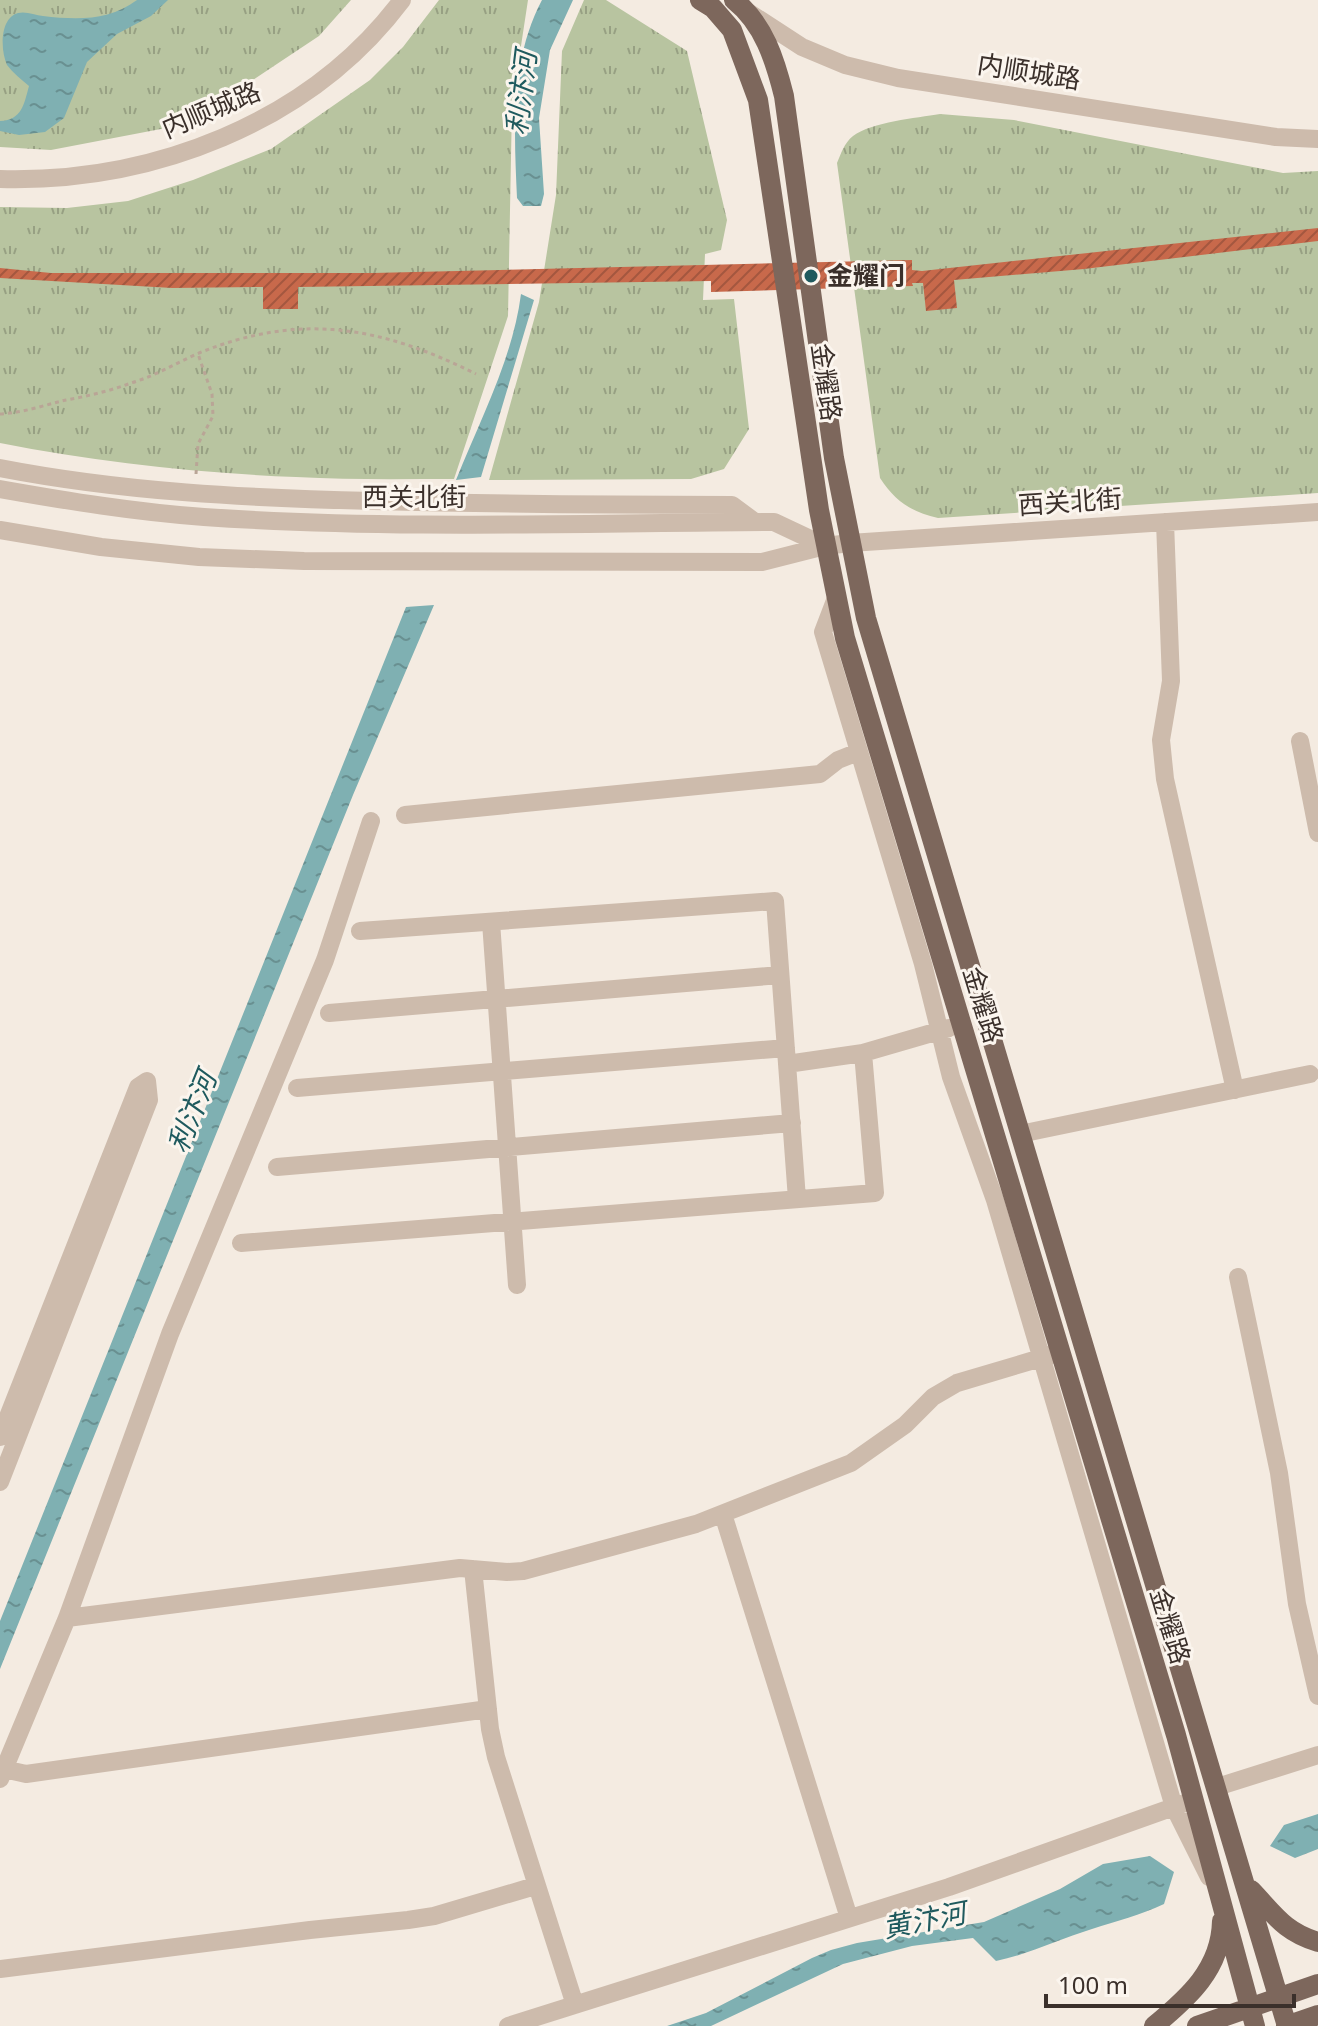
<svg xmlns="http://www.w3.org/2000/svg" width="1318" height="2026" viewBox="0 0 1318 2026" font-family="'Noto Sans','Noto Sans SC',sans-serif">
<defs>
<pattern id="park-tufts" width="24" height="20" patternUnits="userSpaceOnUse" patternTransform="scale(2)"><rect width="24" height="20" fill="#b8c4a0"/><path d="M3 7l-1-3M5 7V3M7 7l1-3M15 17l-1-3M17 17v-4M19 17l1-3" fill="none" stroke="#97a083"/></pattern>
<pattern id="water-ripples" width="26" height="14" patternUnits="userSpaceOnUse" patternTransform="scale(2)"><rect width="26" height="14" fill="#7fb0b2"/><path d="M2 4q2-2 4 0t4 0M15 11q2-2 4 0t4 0" fill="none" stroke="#699091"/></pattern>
<pattern id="building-hatch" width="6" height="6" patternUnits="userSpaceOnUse" patternTransform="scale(2)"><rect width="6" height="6" fill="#c8694b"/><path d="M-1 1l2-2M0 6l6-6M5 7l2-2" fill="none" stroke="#a4573f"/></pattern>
</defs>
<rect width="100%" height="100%" fill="#f4ebe1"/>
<path fill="url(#park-tufts)" d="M 0,0 L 351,0 L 319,36 L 187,124 L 51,150 L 0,147 Z
M 439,0 L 528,0 L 512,105 L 508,316 L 454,479 C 401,479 348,480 296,477 C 197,473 97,462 0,443 L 0,207 L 67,208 L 128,201 L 193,180 L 271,149 L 370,80 L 403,47 Z
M 584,0 L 606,0 L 687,51 L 727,220 L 721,250 L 705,254 L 703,300 L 734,299 L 749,429 L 724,469 L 691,479 L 489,480 L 539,302 L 556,195 L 562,51 Z
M 940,114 L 1014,120 L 1283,173 L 1318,171 L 1318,493 L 938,518 C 911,512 895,501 880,478 L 837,163 C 841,154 844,143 853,136 C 872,122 916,118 940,114 Z"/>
<path fill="url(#water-ripples)" d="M 137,0 L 168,0 L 151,16 L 117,34 L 87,62 L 64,118 L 45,132 L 19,135 L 0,131 L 0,121 C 22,120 24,104 29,86 C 21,79 13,73 7,65 C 0,49 0,18 18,13 C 26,11 35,15 43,16 C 77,20 109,21 137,0 Z
M 542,0 L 573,0 L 550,50 L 539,118 L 544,194 L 541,206 L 523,206 L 517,198 C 514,132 510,60 542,0 Z
M 521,294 L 534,300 L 481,477 L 456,480 C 480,420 513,358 521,294 Z
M 434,605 L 353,795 L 0,1669 L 0,1621 L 406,607 Z
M 1318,1814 L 1318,1849 L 1295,1858 L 1270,1846 L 1284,1825 Z
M 1150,1856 L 1174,1872 L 1164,1904 C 1140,1915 1117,1921 1092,1929 C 1059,1939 1030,1954 996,1961 L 973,1938 L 912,1946 L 843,1964 L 711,2026 L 667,2026 L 706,2013 L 812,1958 L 831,1950 L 857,1943 L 984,1922 L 1060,1889 L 1103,1864 Z"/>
<path fill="url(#building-hatch)" d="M 1318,228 L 1318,241 L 1084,269 L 954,280 L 957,308 L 926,311 L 923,283 L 912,283 L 913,286 L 711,292 L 711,281 L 298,287 L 298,309 L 263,309 L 263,287 L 172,288 L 0,278 L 0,268 L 51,273 L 373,273 L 912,260 L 912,270 L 922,271 Z"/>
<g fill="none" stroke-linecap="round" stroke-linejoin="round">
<path stroke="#b9a596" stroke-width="3" stroke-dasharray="4 4" stroke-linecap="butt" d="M 0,414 C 22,413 45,405 66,400 C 88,396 110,391 131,383 C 155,376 176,363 199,353 C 300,312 380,326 476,374
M 196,474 L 198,444 L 213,416 L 212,394 L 198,354"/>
<path stroke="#cdbbac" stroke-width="18" d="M 748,12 L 802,47 L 845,65 L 898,78 L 1276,137 L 1318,139
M 0,179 C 151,183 309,124 402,0
M 0,468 C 124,492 248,498 374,501 C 493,504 613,505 732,505 L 755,522
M 0,489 C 68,501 135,512 204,517 C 393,530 585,523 774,522 L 825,546
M 1165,522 L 1171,681 L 1161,740 L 1165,779 L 1235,1090
M 0,530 L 101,547 L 199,557 L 304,561 L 762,562 L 825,546 L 850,543 L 1318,512
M 836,598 L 823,632 L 923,964 L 951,1077 L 995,1200 L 1174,1807 L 1209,1877
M 1300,741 L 1318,833
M 405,815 L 820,774 L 838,760 L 858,752
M 491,922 L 517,1285
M 360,931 L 775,901 L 797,1199
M 329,1013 L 780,975
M 787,1064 L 863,1053
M 297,1088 L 786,1048
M 1020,1134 L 1310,1074
M 277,1167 L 792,1123
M 241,1243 L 875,1193 L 863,1053 L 949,1028
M 1238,1277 L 1279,1473 L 1297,1604 L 1318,1696
M 0,1437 L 138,1087 L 147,1081 L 149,1100 L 0,1482
M 723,1514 L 849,1918
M 473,1569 L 490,1729 L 496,1757 L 575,2005
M 67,1618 L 460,1568 L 507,1572 L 523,1571 L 696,1524 L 851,1463 L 905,1425 L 933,1397 L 957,1383 L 1051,1355
M 4,1769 L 26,1774 L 488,1709
M 0,1779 L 67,1618 L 170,1334 L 325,960 L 371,821
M 1217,1787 L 1318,1755
M 0,1969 L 310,1930 L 408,1920 L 434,1916 L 535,1886
M 508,2026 L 949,1887 L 1185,1803"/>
<path stroke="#7d675c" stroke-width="20" d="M 700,0 L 713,8 L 732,30 L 758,100 L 819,510 L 845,638 L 1176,1735 L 1255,2026
M 734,0 C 764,24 775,60 784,96 L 834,458 L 866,618 L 1287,2026
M 1251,1890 C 1274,1914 1284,1932 1318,1942
M 1154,2026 C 1188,1998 1221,1969 1222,1921
M 1197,2026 L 1318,1984
M 1286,2026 L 1318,2015"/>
</g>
<circle fill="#1f5a5e" stroke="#fbf5ee" stroke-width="3" cx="811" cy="276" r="8"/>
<g text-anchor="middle" stroke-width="6" stroke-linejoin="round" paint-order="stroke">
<g font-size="26" fill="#3b302b" stroke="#fbf5ee">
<text transform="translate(1029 72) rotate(9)" y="9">内顺城路</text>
<text transform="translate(211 110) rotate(-23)" y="9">内顺城路</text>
<text transform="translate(826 382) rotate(82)" y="9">金耀路</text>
<text x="414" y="506">西关北街</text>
<text transform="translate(1070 502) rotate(-4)" y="9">西关北街</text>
<text transform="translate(983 1005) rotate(73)" y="9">金耀路</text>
<text transform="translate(1170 1626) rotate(73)" y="9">金耀路</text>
</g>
<g font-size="26" font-weight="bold" fill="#3b302b" stroke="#fbf5ee" text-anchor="start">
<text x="827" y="285">金耀门</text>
</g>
<g font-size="28" font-style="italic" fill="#1f5a5e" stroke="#fbf5ee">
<text transform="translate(521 93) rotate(-83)" y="10">利汴河</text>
<text transform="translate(192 1112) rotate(-68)" y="10">利汴河</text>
<text transform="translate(924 1920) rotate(-11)" y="10">黄汴河</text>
</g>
</g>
<path d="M1046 1994v12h248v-12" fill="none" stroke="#3b302b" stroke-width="4"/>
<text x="1058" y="1994" font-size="24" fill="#3b302b" stroke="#fbf5ee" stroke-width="6" paint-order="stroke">100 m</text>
</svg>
